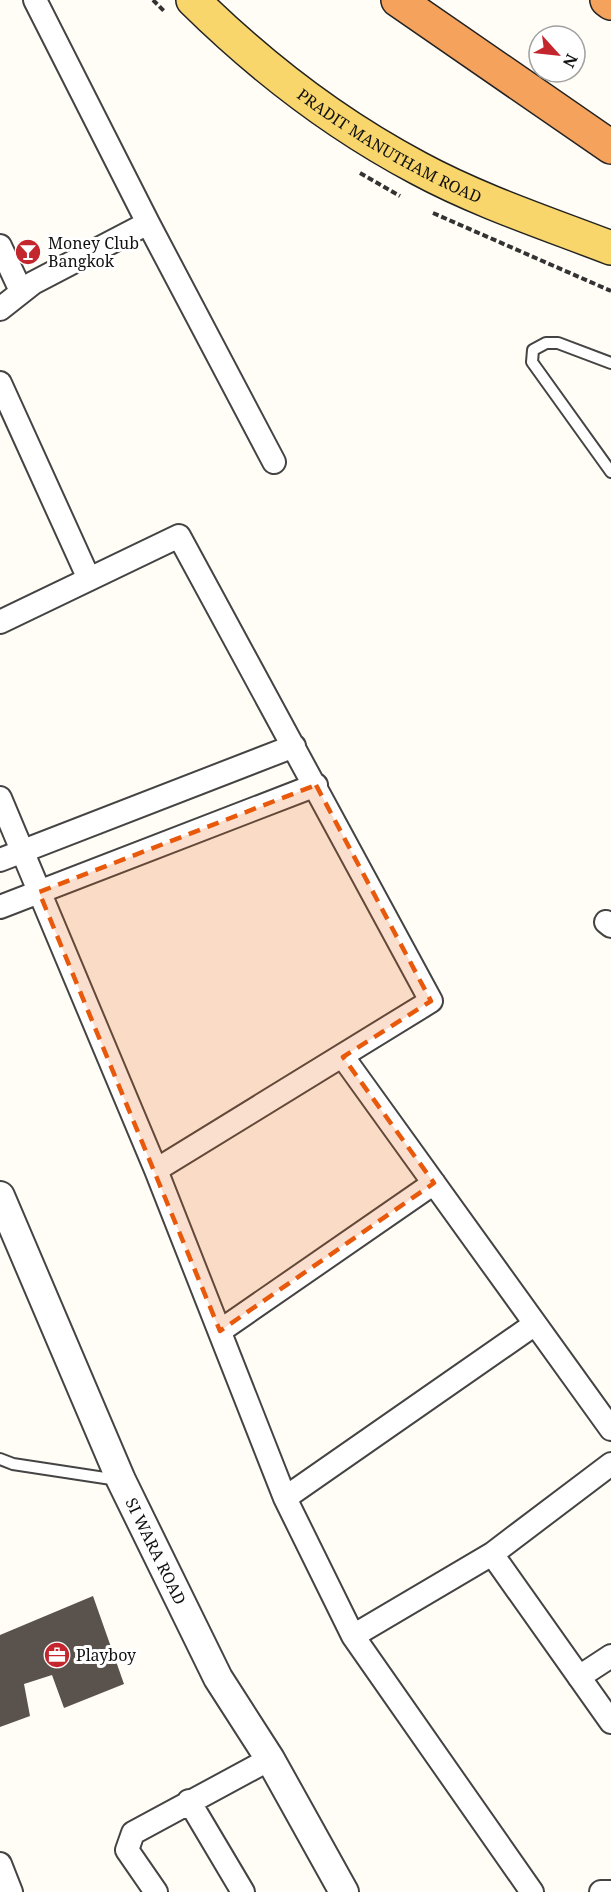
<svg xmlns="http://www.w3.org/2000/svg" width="611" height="1892" viewBox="0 0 611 1892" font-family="'Noto Serif',serif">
<rect width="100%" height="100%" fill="#fffdf5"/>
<path fill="#5a524d" d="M 93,1596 L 124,1684 L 64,1708 L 52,1675 L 24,1684 L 30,1716 L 0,1727 L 0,1635 Z"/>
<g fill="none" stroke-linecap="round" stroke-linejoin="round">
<g stroke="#444" stroke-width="14">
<path id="service" d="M 611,363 L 558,343 L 546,343 L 533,350 L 532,362 L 611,472
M 0,1459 L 13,1464 L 118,1480"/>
</g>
<g stroke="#444" stroke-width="26">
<path id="minor" d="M 35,0 L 148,223 L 274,462
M 0,246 L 21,291
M 0,309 L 33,283 L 148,223
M 0,383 L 89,579
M 0,622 L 179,536 L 431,1001 L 156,1170
M 0,798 L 156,1170 L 285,1498 L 353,1636 L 532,1892
M 0,860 L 294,746
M 0,907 L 316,785
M 606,922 L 611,926
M 343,1057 L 611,1429
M 220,1331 L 434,1183
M 285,1498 L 535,1324
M 492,1554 L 611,1722
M 353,1636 L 492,1554 L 611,1464
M 579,1677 L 611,1656
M 189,1801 L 243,1892
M 0,1864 L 11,1892
M 156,1892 L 127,1850 L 133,1833 L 270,1759
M 601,1892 L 611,1892"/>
</g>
<g stroke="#444" stroke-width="32">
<g id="tertiary">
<path id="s1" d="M 0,1196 L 121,1480 L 218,1678 L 270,1759 L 344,1892"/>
</g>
</g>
<g stroke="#222" stroke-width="36">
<g id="primary">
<path id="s2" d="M 193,0 C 260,66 335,124 418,168 C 479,201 546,223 611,248"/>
</g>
</g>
<g stroke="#222" stroke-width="36">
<path id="motorway" d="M 398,0 L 611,147
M 607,0 L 611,3"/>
</g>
<path stroke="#333" stroke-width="4" stroke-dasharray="6 3" stroke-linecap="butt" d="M 153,0 L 165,12
M 360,173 L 400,196
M 433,213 L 611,291"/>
<use href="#service" stroke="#fff" stroke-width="10"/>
<use href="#minor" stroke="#fff" stroke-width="22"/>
<use href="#tertiary" stroke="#fff" stroke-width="28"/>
<use href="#primary" stroke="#f9d66b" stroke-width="33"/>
<use href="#motorway" stroke="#f5a25d" stroke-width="33"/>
</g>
<path fill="#e8590c" fill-opacity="0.2" stroke="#e8590c" stroke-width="4.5" stroke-dasharray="12 8" stroke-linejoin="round" d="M 316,785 L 431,1001 L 343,1057 L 434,1183 L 220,1331 L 39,892 Z"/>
<defs>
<g id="bar-disc" transform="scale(1.35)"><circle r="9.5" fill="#c4262e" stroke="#fff"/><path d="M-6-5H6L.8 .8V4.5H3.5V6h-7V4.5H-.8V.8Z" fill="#fff"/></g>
<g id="office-disc" transform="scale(1.35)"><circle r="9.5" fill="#c4262e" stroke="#fff"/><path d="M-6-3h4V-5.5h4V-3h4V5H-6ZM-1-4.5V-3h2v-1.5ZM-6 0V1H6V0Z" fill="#fff"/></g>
</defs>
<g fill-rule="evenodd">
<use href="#bar-disc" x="28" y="252"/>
<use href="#office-disc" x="57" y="1655"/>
</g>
<g text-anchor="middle" stroke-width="6" stroke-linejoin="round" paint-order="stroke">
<g font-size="16" fill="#111" stroke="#fff">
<text dy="6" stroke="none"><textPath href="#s2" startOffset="246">PRADIT MANUTHAM ROAD</textPath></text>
<text dy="6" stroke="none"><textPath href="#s1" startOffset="388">SI WARA ROAD</textPath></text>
</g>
<g font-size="16" fill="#111" stroke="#fff" text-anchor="start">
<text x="48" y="249">Money Club<tspan x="48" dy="18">Bangkok</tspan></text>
<text x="76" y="1661">Playboy</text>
</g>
</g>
<g transform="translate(557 54) rotate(117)"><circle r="28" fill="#ffffff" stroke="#a0a0a0" stroke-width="1.5"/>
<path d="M0-4.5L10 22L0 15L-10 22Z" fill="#c4262e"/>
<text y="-9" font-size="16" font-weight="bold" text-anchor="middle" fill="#111111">N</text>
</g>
</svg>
